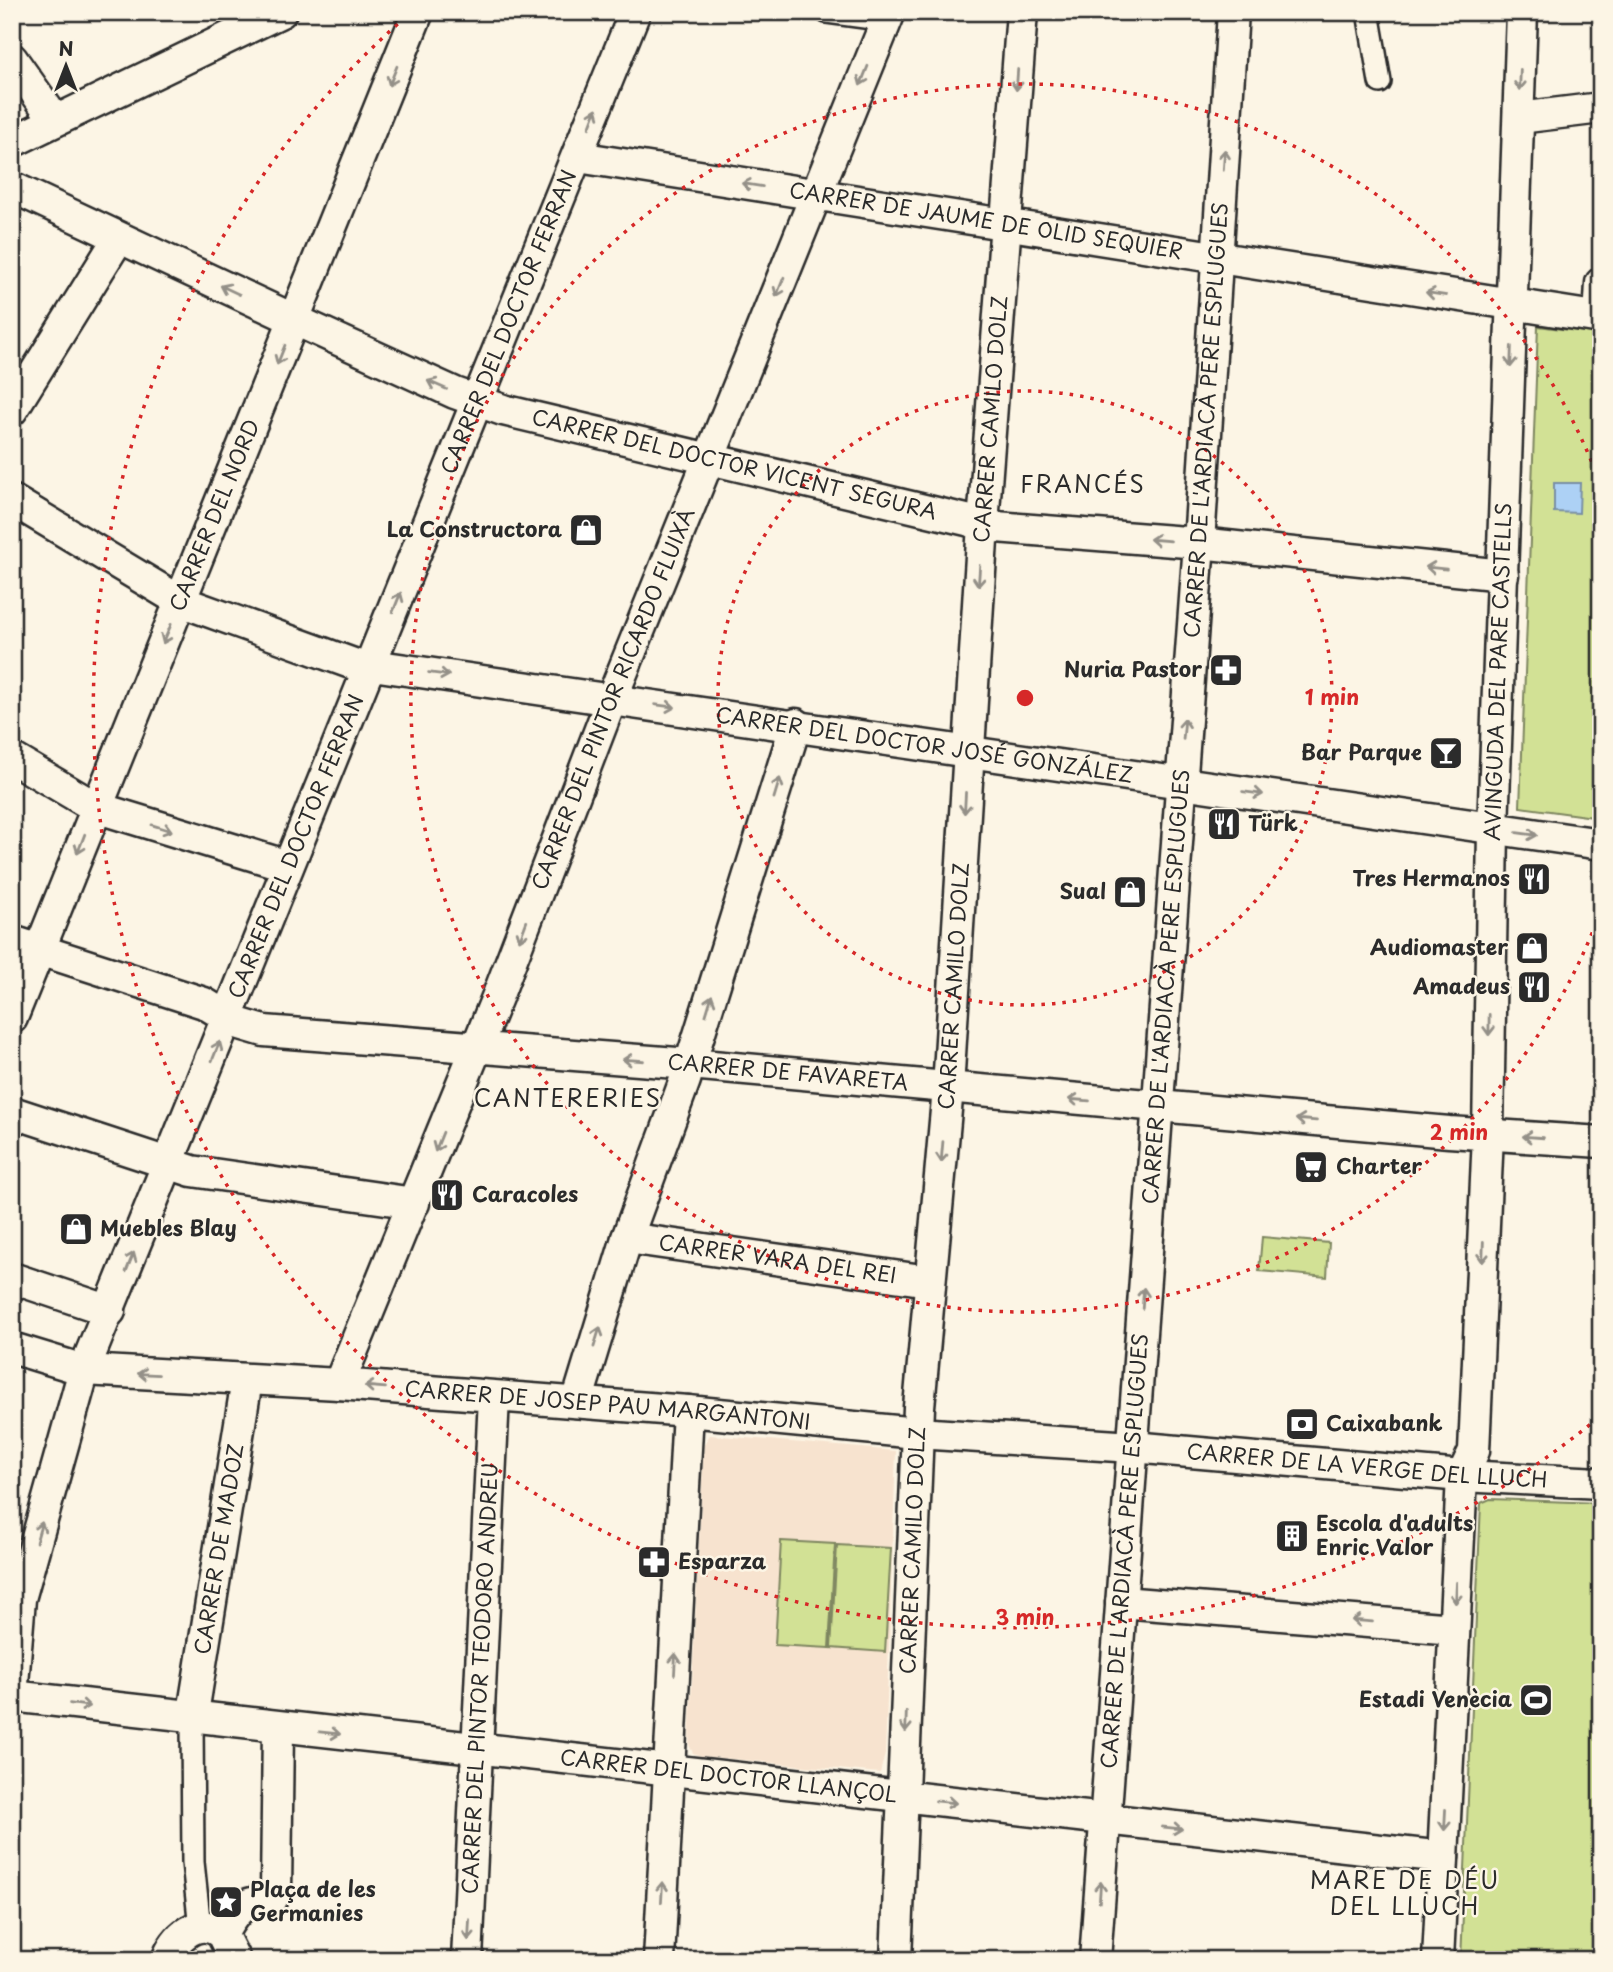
<svg xmlns="http://www.w3.org/2000/svg" width="1613" height="1972" viewBox="0 0 1613 1972" font-family="'Playpen Sans',sans-serif">
<rect width="100%" height="100%" fill="#fcf5e5"/>
<filter id="ink" filterUnits="userSpaceOnUse"><feTurbulence type="fractalNoise" baseFrequency=".0143" numOctaves="2"/><feDisplacementMap in="SourceGraphic" scale="14" xChannelSelector="R" yChannelSelector="G"/><feConvolveMatrix kernelMatrix="1 2 1 2 8 2 1 2 1" color-interpolation-filters="sRGB"/></filter>
<g filter="url(#ink)">
<path fill="#f7e3cf" d="M 710,1435 L 896,1451 L 885,1754 L 880,1773 L 701,1756 L 693,1753 L 689,1745 L 704,1444 Z"/>
<path fill="#d2e195" stroke="#7e8660" stroke-width="2" d="M 1538,326 L 1601,334 L 1601,818 L 1520,807 Z
M 1262,1237 L 1329,1243 L 1327,1277 L 1259,1271 Z
M 1490,1499 L 1601,1503 L 1601,1960 L 1461,1960 L 1481,1503 Z
M 781,1541 L 835,1544 L 829,1648 L 775,1645 Z
M 837,1545 L 891,1548 L 885,1652 L 831,1648 Z"/>
<path fill="#add1f5" stroke="#798fa4" stroke-width="2" d="M 1554,483 L 1580,483 L 1579,513 L 1554,512 Z"/>
<g fill="none" stroke-linecap="round" stroke-linejoin="round">
<g stroke="#2b2b2b" stroke-width="26">
<path id="pedestrian" d="M 827,12 L 887,20
M 1368,12 L 1380,82
M 192,1719 L 193,1862 L 200,1928"/>
</g>
<g stroke="#2b2b2b" stroke-width="35">
<g id="minor">
<path d="M 12,59 L 55,120"/>
<path d="M 1519,118 L 1601,108"/>
<path d="M 12,142 L 281,12"/>
<path id="s1" d="M 578,157 L 1601,318"/>
<path id="s2" d="M 12,187 L 295,320 L 455,393 L 503,410 L 996,527 L 1199,543 L 1503,575"/>
<path d="M 1599,318 L 1601,283"/>
<path d="M 12,410 L 118,239"/>
<path d="M 12,500 L 180,601 L 370,670"/>
<path id="s3" d="M 372,665 L 1601,844"/>
<path d="M 12,758 L 95,807 L 288,866"/>
<path id="s4" d="M 12,941 L 204,1003 L 237,1023 L 264,1031 L 690,1064 L 1449,1132 L 1601,1142"/>
<path id="s5" d="M 12,1018 L 418,12"/>
<path d="M 12,1112 L 192,1171 L 414,1203"/>
<path id="s6" d="M 627,1238 L 929,1281"/>
<path d="M 12,1278 L 110,1311"/>
<path id="s7" d="M 12,1348 L 84,1370 L 339,1384 L 688,1411 L 917,1433 L 1133,1447 L 1462,1476 L 1601,1483"/>
<path id="s8" d="M 339,1384 L 498,995 L 612,698 L 890,12"/>
<path d="M 577,1402 L 627,1238 L 685,1080 L 796,724"/>
<path d="M 1121,1602 L 1454,1629"/>
<path id="s9" d="M 12,1696 L 20,1599 L 84,1370 L 635,12"/>
<path id="s10" d="M 12,1696 L 1443,1857"/>
<path id="s11" d="M 192,1719 L 247,1380"/>
<path d="M 222,1934 C 228,1924 234,1912 244,1906 C 255,1899 269,1905 276,1893 L 278,1728"/>
<path d="M 167,1960 C 174,1938 199,1914 222,1934 L 235,1960"/>
<path id="s12" d="M 467,1960 L 494,1397"/>
<path d="M 659,1960 L 688,1411"/>
<path id="s13" d="M 896,1960 L 919,1407 L 948,1088 L 983,524 L 1022,12"/>
<path id="s14" d="M 1095,1960 L 1199,543 L 1233,12"/>
<path id="s15" d="M 1438,1960 L 1462,1476 L 1474,1451 L 1488,1134 L 1493,829 L 1522,12"/>
</g>
</g>
<use href="#pedestrian" stroke="#fcf5e5" stroke-width="21"/>
<use href="#minor" stroke="#fcf5e5" stroke-width="30"/>
</g>
<defs><path id="oneway-shaft" d="M-6 0H5M1.5-3L5.5 0L1.5 3" fill="none" stroke-width="1.6" stroke-linecap="round" stroke-linejoin="round" transform="scale(1.75)"/></defs>
<g stroke="#949088">
<use href="#oneway-shaft" transform="translate(393 76) rotate(112)"/>
<use href="#oneway-shaft" transform="translate(864 76) rotate(112)"/>
<use href="#oneway-shaft" transform="translate(1017 80) rotate(94)"/>
<use href="#oneway-shaft" transform="translate(1520 80) rotate(92)"/>
<use href="#oneway-shaft" transform="translate(593 118) rotate(-69)"/>
<use href="#oneway-shaft" transform="translate(1224 160) rotate(-86)"/>
<use href="#oneway-shaft" transform="translate(752 185) rotate(-171)"/>
<use href="#oneway-shaft" transform="translate(780 287) rotate(112)"/>
<use href="#oneway-shaft" transform="translate(230 290) rotate(-155)"/>
<use href="#oneway-shaft" transform="translate(1436 294) rotate(-171)"/>
<use href="#oneway-shaft" transform="translate(281 355) rotate(112)"/>
<use href="#oneway-shaft" transform="translate(1511 357) rotate(92)"/>
<use href="#oneway-shaft" transform="translate(437 385) rotate(-156)"/>
<use href="#oneway-shaft" transform="translate(1160 540) rotate(-175)"/>
<use href="#oneway-shaft" transform="translate(1436 568) rotate(-174)"/>
<use href="#oneway-shaft" transform="translate(979 576) rotate(94)"/>
<use href="#oneway-shaft" transform="translate(397 602) rotate(-68)"/>
<use href="#oneway-shaft" transform="translate(167 634) rotate(113)"/>
<use href="#oneway-shaft" transform="translate(439 674) rotate(8)"/>
<use href="#oneway-shaft" transform="translate(665 706) rotate(8)"/>
<use href="#oneway-shaft" transform="translate(1184 729) rotate(-85)"/>
<use href="#oneway-shaft" transform="translate(777 788) rotate(-73)"/>
<use href="#oneway-shaft" transform="translate(1253 793) rotate(8)"/>
<use href="#oneway-shaft" transform="translate(965 803) rotate(93)"/>
<use href="#oneway-shaft" transform="translate(162 828) rotate(17)"/>
<use href="#oneway-shaft" transform="translate(1527 834) rotate(8)"/>
<use href="#oneway-shaft" transform="translate(81 844) rotate(111)"/>
<use href="#oneway-shaft" transform="translate(523 931) rotate(111)"/>
<use href="#oneway-shaft" transform="translate(709 1005) rotate(-73)"/>
<use href="#oneway-shaft" transform="translate(1489 1025) rotate(91)"/>
<use href="#oneway-shaft" transform="translate(216 1051) rotate(-68)"/>
<use href="#oneway-shaft" transform="translate(633 1060) rotate(-176)"/>
<use href="#oneway-shaft" transform="translate(1079 1100) rotate(-175)"/>
<use href="#oneway-shaft" transform="translate(1306 1120) rotate(-175)"/>
<use href="#oneway-shaft" transform="translate(1533 1137) rotate(-176)"/>
<use href="#oneway-shaft" transform="translate(439 1142) rotate(112)"/>
<use href="#oneway-shaft" transform="translate(942 1152) rotate(95)"/>
<use href="#oneway-shaft" transform="translate(1483 1252) rotate(92)"/>
<use href="#oneway-shaft" transform="translate(130 1262) rotate(-68)"/>
<use href="#oneway-shaft" transform="translate(1143 1298) rotate(-86)"/>
<use href="#oneway-shaft" transform="translate(597 1337) rotate(-73)"/>
<use href="#oneway-shaft" transform="translate(148 1374) rotate(-177)"/>
<use href="#oneway-shaft" transform="translate(375 1387) rotate(-175)"/>
<use href="#oneway-shaft" transform="translate(39 1532) rotate(-74)"/>
<use href="#oneway-shaft" transform="translate(1456 1593) rotate(93)"/>
<use href="#oneway-shaft" transform="translate(1362 1621) rotate(-175)"/>
<use href="#oneway-shaft" transform="translate(675 1664) rotate(-87)"/>
<use href="#oneway-shaft" transform="translate(80 1705) rotate(7)"/>
<use href="#oneway-shaft" transform="translate(906 1722) rotate(92)"/>
<use href="#oneway-shaft" transform="translate(330 1733) rotate(6)"/>
<use href="#oneway-shaft" transform="translate(946 1802) rotate(6)"/>
<use href="#oneway-shaft" transform="translate(1445 1820) rotate(93)"/>
<use href="#oneway-shaft" transform="translate(1172 1828) rotate(6)"/>
<use href="#oneway-shaft" transform="translate(662 1892) rotate(-87)"/>
<use href="#oneway-shaft" transform="translate(1100 1892) rotate(-86)"/>
<use href="#oneway-shaft" transform="translate(469 1930) rotate(93)"/>
</g>
</g>
<g fill="none" stroke="#d62828" stroke-width="3.5" stroke-dasharray="3.5 7">
<circle cx="1025" cy="698" r="307"/>
<path d="M1600 913A614 614 0 1 1 1600 483"/>
<path d="M1598 1418A920 920 0 0 1 409 14"/>
</g>
<defs>
<g id="shop-square" transform="scale(1.75)"><rect x="-9" y="-9" width="18" height="18" rx="4" fill="#2b2b2b" stroke="#fcf5e5"/><path d="M-5-2.5h2.3a2.7 3.5 0 0 1 5.4 0H5L5.5 6h-11ZM-1.5-2.5h3a1.5 2.3 0 0 0-3 0Z" fill="#fff"/></g>
<g id="pharmacy-square" transform="scale(1.75)"><rect x="-9" y="-9" width="18" height="18" rx="4" fill="#2b2b2b" stroke="#fcf5e5"/><path d="M-2-6h4v4h4v4h-4v4h-4v-4h-4v-4h4Z" fill="#fff"/></g>
<g id="bar-square" transform="scale(1.75)"><rect x="-9" y="-9" width="18" height="18" rx="4" fill="#2b2b2b" stroke="#fcf5e5"/><path d="M-6-5H6L.8 .8V4.5H3.5V6h-7V4.5H-.8V.8Z" fill="#fff"/></g>
<g id="restaurant-square" transform="scale(1.75)"><rect x="-9" y="-9" width="18" height="18" rx="4" fill="#2b2b2b" stroke="#fcf5e5"/><path d="M-5-6h1v4h1v-4h1v4h1v-4h1v5L-1.5 .5V6h-2V.5L-5-1ZM5-6V6H3V1.5H1.5Q1.5-4 5-6Z" fill="#fff"/></g>
<g id="supermarket-square" transform="scale(1.75)"><rect x="-9" y="-9" width="18" height="18" rx="4" fill="#2b2b2b" stroke="#fcf5e5"/><path d="M-6-5.5h2.5l.6 2H6L4.5 2H-2.5L-4.4-4H-6ZM-1.5 3.2a1.3 1.3 0 1 0 .1 0ZM3 3.2a1.3 1.3 0 1 0 .1 0Z" fill="#fff"/></g>
<g id="bank-square" transform="scale(1.75)"><rect x="-9" y="-9" width="18" height="18" rx="4" fill="#2b2b2b" stroke="#fcf5e5"/><path d="M-6-4H6V4H-6ZM0-2.3a2.3 2.3 0 1 0 0 4.6a2.3 2.3 0 1 0 0-4.6Z" fill="#fff"/></g>
<g id="building-square" transform="scale(1.75)"><rect x="-9" y="-9" width="18" height="18" rx="4" fill="#2b2b2b" stroke="#fcf5e5"/><path d="M-4-6H4V6H1V3H-1V6H-4ZM-2.5-4.3h1.7v1.8h-1.7ZM.8-4.3h1.7v1.8H.8ZM-2.5-1h1.7V.8h-1.7ZM.8-1h1.7V.8H.8Z" fill="#fff"/></g>
<g id="stadium-square" transform="scale(1.75)"><rect x="-9" y="-9" width="18" height="18" rx="4" fill="#2b2b2b" stroke="#fcf5e5"/><path d="M0-5a6.5 5 0 1 0 0 10a6.5 5 0 1 0 0-10ZM-3.5-1.8h7v3.6h-7Z" fill="#fff"/></g>
<g id="sight-square" transform="scale(1.75)"><rect x="-9" y="-9" width="18" height="18" rx="4" fill="#2b2b2b" stroke="#fcf5e5"/><path d="M0-6L1.8-2.2L6-1.7L2.9 1.2L3.7 5.4L0 3.3L-3.7 5.4L-2.9 1.2L-6-1.7L-1.8-2.2Z" fill="#fff"/></g>
</defs>
<g fill-rule="evenodd">
<use href="#shop-square" x="586" y="530"/>
<use href="#pharmacy-square" x="1226" y="670"/>
<use href="#bar-square" x="1446" y="753"/>
<use href="#restaurant-square" x="1224" y="824"/>
<use href="#restaurant-square" x="1534" y="879"/>
<use href="#shop-square" x="1130" y="892"/>
<use href="#shop-square" x="1532" y="948"/>
<use href="#restaurant-square" x="1534" y="987"/>
<use href="#supermarket-square" x="1311" y="1167"/>
<use href="#restaurant-square" x="447" y="1195"/>
<use href="#shop-square" x="76" y="1229"/>
<use href="#bank-square" x="1302" y="1424"/>
<use href="#building-square" x="1292" y="1536"/>
<use href="#pharmacy-square" x="654" y="1562"/>
<use href="#stadium-square" x="1536" y="1700"/>
<use href="#sight-square" x="226" y="1902"/>
</g>
<g text-anchor="middle" stroke-width="5" stroke-linejoin="round" paint-order="stroke">
<g font-size="21" fill="#2b2b2b" stroke="#fcf5e5">
<text dy="7" stroke="none"><textPath href="#s1" startOffset="413">CARRER DE JAUME DE OLID SEQUIER</textPath></text>
<text dy="7" stroke="none"><textPath href="#s9" startOffset="1466">CARRER DEL DOCTOR FERRAN</textPath></text>
<text dy="7" stroke="none"><textPath href="#s13" startOffset="1544">CARRER CAMILO DOLZ</textPath></text>
<text dy="7" stroke="none"><textPath href="#s14" startOffset="1544">CARRER DE L'ARDIACÀ PERE ESPLUGUES</textPath></text>
<text dy="7" stroke="none"><textPath href="#s2" startOffset="777">CARRER DEL DOCTOR VICENT SEGURA</textPath></text>
<text dy="7" stroke="none"><textPath href="#s5" startOffset="542">CARRER DEL NORD</textPath></text>
<text dy="7" stroke="none"><textPath href="#s15" startOffset="1292">AVINGUDA DEL PARE CASTELLS</textPath></text>
<text dy="7" stroke="none"><textPath href="#s8" startOffset="738">CARRER DEL PINTOR RICARDO FLUIXÀ</textPath></text>
<text dy="7" stroke="none"><textPath href="#s3" startOffset="558">CARRER DEL DOCTOR JOSÉ GONZÁLEZ</textPath></text>
<text dy="7" stroke="none"><textPath href="#s9" startOffset="900">CARRER DEL DOCTOR FERRAN</textPath></text>
<text dy="7" stroke="none"><textPath href="#s13" startOffset="976">CARRER CAMILO DOLZ</textPath></text>
<text dy="7" stroke="none"><textPath href="#s14" startOffset="976">CARRER DE L'ARDIACÀ PERE ESPLUGUES</textPath></text>
<text dy="7" stroke="none"><textPath href="#s4" startOffset="794">CARRER DE FAVARETA</textPath></text>
<text dy="7" stroke="none"><textPath href="#s6" startOffset="152">CARRER VARA DEL REI</textPath></text>
<text dy="7" stroke="none"><textPath href="#s7" startOffset="600">CARRER DE JOSEP PAU MARGANTONI</textPath></text>
<text dy="7" stroke="none"><textPath href="#s7" startOffset="1362">CARRER DE LA VERGE DEL LLUCH</textPath></text>
<text dy="7" stroke="none"><textPath href="#s11" startOffset="172">CARRER DE MADOZ</textPath></text>
<text dy="7" stroke="none"><textPath href="#s13" startOffset="410">CARRER CAMILO DOLZ</textPath></text>
<text dy="7" stroke="none"><textPath href="#s14" startOffset="410">CARRER DE L'ARDIACÀ PERE ESPLUGUES</textPath></text>
<text dy="7" stroke="none"><textPath href="#s12" startOffset="282">CARRER DEL PINTOR TEODORO ANDREU</textPath></text>
<text dy="7" stroke="none"><textPath href="#s10" startOffset="721">CARRER DEL DOCTOR LLANÇOL</textPath></text>
</g>
<g font-size="21" font-weight="bold" fill="#2b2b2b" stroke="#fcf5e5" text-anchor="end">
<text x="562" y="537">La Constructora</text>
<text x="1202" y="677">Nuria Pastor</text>
<text x="1422" y="760">Bar Parque</text>
<text x="1248" y="831" text-anchor="start">Türk</text>
<text x="1510" y="886">Tres Hermanos</text>
<text x="1106" y="899">Sual</text>
<text x="1508" y="955">Audiomaster</text>
<text x="1510" y="994">Amadeus</text>
<text x="1336" y="1174" text-anchor="start">Charter</text>
<text x="472" y="1202" text-anchor="start">Caracoles</text>
<text x="100" y="1236" text-anchor="start">Muebles Blay</text>
<text x="1326" y="1431" text-anchor="start">Caixabank</text>
<text x="1316" y="1531" text-anchor="start">Escola d'adults<tspan x="1316" dy="24">Enric Valor</tspan></text>
<text x="678" y="1569" text-anchor="start">Esparza</text>
<text x="1512" y="1707">Estadi Venècia</text>
<text x="250" y="1897" text-anchor="start">Plaça de les<tspan x="250" dy="24">Germanies</tspan></text>
</g>
<g font-size="23" letter-spacing="2" fill="#2b2b2b" stroke="#fcf5e5">
<text x="1083" y="493">FRANCÉS</text>
<text x="568" y="1107">CANTERERIES</text>
<text x="1405" y="1889">MARE DE DÉU<tspan x="1405" dy="26">DEL LLUCH</tspan></text>
</g>
</g>
<circle cx="1025" cy="698" r="10" fill="#d62828" stroke="#fcf5e5" stroke-width="3.5"/>
<g font-size="21" text-anchor="middle" font-weight="bold" fill="#d62828" stroke="#fcf5e5" stroke-width="5" stroke-linejoin="round" paint-order="stroke">
<text x="1332" y="705">1 min</text>
<text x="1459" y="1140">2 min</text>
<text x="1025" y="1625">3 min</text>
</g>
<rect width="1613" height="1972" fill="none" stroke="#fcf5e5" stroke-width="42"/>
<rect x="21" y="21" width="1571" height="1930" fill="none" stroke="#2b2b2b" stroke-width="2.5" filter="url(#ink)"/>
<g transform="translate(66 66)" stroke="#fcf5e5" stroke-width="5" paint-order="stroke">
<path d="M0-5L12 26L0 18L-12 26Z" fill="#2b2b2b"/>
<text y="-10" font-size="19" font-weight="bold" text-anchor="middle" fill="#2b2b2b">N</text>
</g>
</svg>
